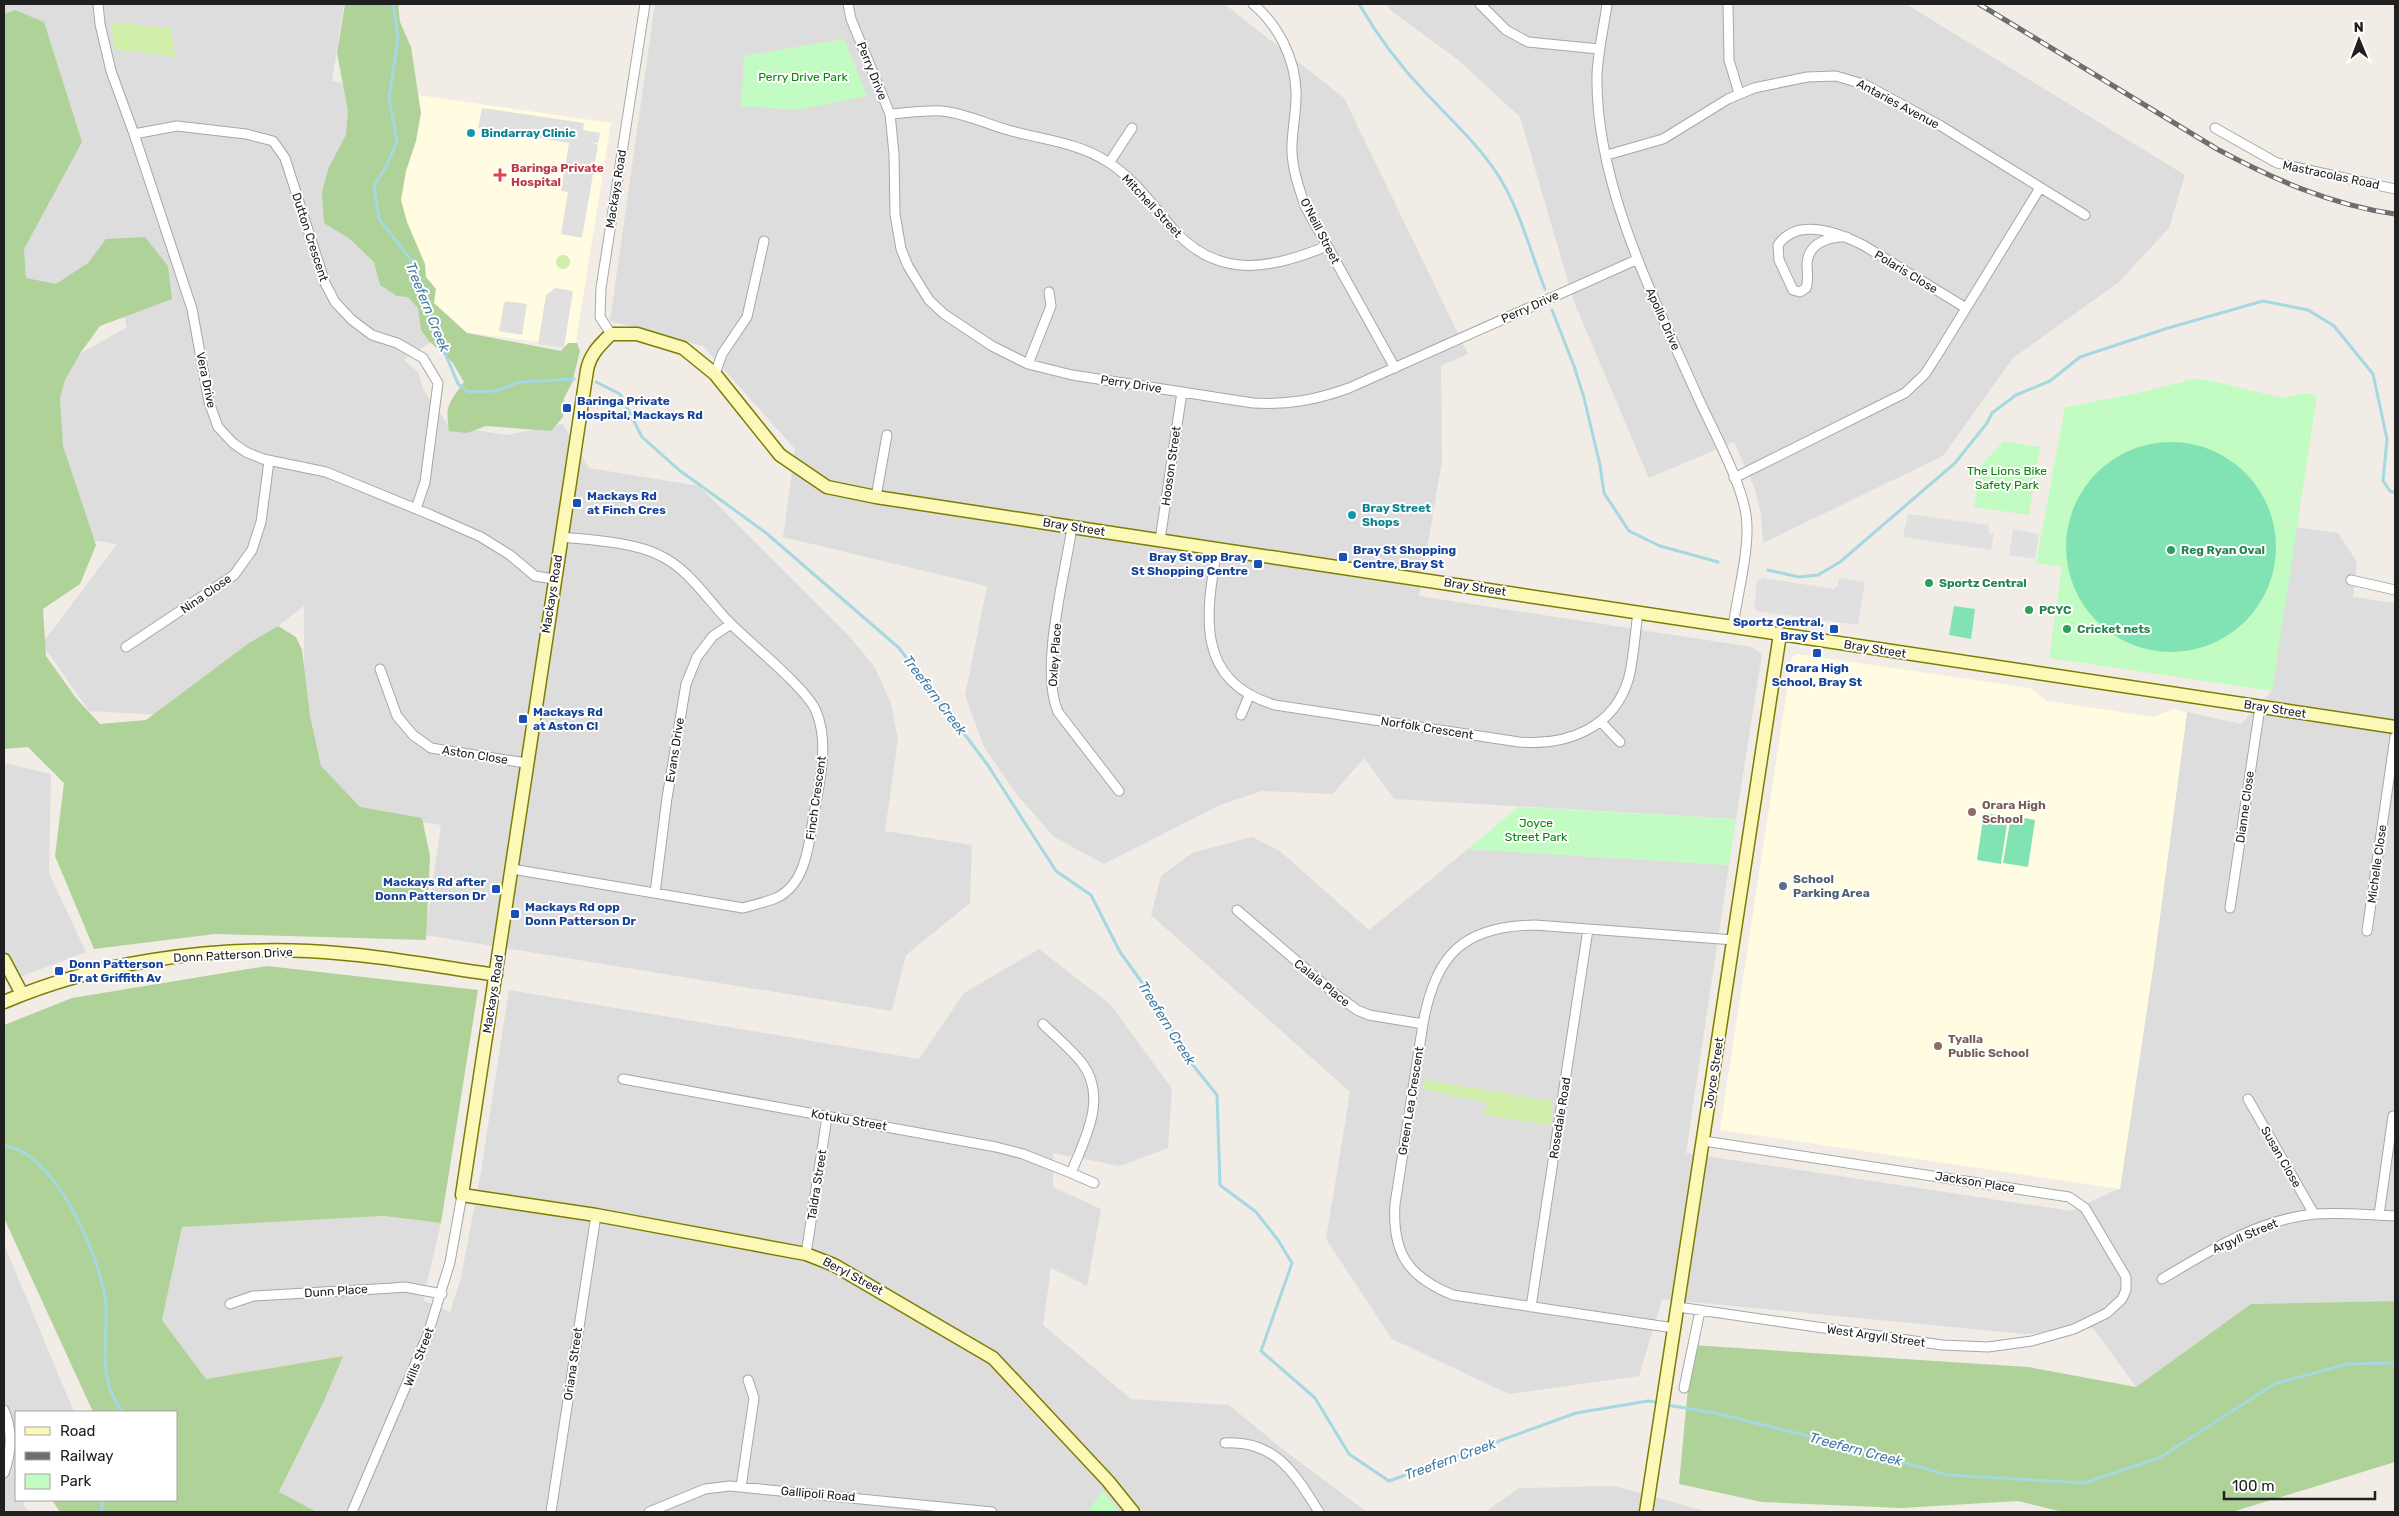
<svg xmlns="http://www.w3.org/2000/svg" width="2399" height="1516" viewBox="0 0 2399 1516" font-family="Rubik,sans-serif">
<rect width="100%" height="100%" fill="#f1ece6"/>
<path fill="#dedddd" d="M 4,4 L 344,4 L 332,81 L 383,89 L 413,263 L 431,342 L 404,360 L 418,372 L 423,389 L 449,426 L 507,435 L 563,424 L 589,468 L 699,486 L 850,637 L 874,666 L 891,703 L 898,739 L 885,831 L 972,845 L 970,903 L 906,955 L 892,1011 L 425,935 L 441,825 L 332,809 L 304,732 L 304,606 L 162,715 L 89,711 L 42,644 L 117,544 L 79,538 L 46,409 L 78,355 L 127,327 L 112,273 L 4,306 Z
M 655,4 L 1229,4 L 1227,6 L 1344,98 L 1468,354 L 1441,366 L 1442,461 L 1419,596 L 1752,647 L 1762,654 L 1736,819 L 1394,799 L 1364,758 L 1333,794 L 1262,791 L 1220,805 L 1104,864 L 1054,837 L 1018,796 L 984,747 L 965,695 L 987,586 L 783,537 L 795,449 L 703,346 L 610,321 Z
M 1387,4 L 1906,4 L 2185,175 L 2169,228 L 2119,282 L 2013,358 L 1943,456 L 1763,543 L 1761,515 L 1755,489 L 1734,442 L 1649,478 L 1574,302 L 1520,117 L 1457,59 L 1390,10 Z
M 2295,527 L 2338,533 L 2357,562 L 2353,597 L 2395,603 L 2395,1301 L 2251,1304 L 2136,1387 L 2093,1328 L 2025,1334 L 1662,1299 L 1639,1376 L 1509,1394 L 1392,1339 L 1326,1239 L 1350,1092 L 1151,915 L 1161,876 L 1192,853 L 1252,837 L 1280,851 L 1369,930 L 1468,849 L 1729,865 L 1686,1153 L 2071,1211 L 2120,1188 L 2154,962 L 2187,712 L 2241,724 L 2272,691 Z
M 4,763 L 51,774 L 49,873 L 86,952 L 4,983 Z
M 1039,949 L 1111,1005 L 1172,1089 L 1168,1148 L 1120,1166 L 1053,1153 L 1053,1187 L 1101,1209 L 1087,1286 L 1051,1268 L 1043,1325 L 1131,1399 L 1229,1405 L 1285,1451 L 1367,1512 L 317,1512 L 279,1493 L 325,1399 L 342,1356 L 206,1379 L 162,1320 L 182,1227 L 384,1216 L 441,1223 L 423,1300 L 450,1312 L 461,1278 L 481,1171 L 509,990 L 919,1059 L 964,993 Z
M 4,1244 L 74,1412 L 16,1412 L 16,1500 L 25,1500 L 23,1504 L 29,1512 L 4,1512 Z
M 1615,1486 L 1709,1512 L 1485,1512 L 1519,1488 Z"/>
<path fill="#fffce1" d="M 411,94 L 611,123 L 575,347 L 433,328 L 389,226 Z
M 1797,654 L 2030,688 L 2047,701 L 2154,717 L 2173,709 L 2187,712 L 2154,962 L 2120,1189 L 1720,1130 L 1792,657 Z"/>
<path fill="#d1edaa" d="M 111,22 L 171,28 L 175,57 L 114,49 Z
M556 262a7 7 0 1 1 14 0a7 7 0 1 1-14 0Z
M 1424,1080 L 1553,1101 L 1551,1125 L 1484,1115 L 1487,1103 L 1423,1089 Z"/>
<path fill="#afd299" d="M 345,4 L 398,4 L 400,22 L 411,47 L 421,113 L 416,141 L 406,171 L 401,200 L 407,222 L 425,264 L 426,277 L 436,289 L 434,303 L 467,333 L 561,351 L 568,343 L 577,343 L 580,351 L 572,383 L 564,398 L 563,417 L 551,431 L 486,426 L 467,433 L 449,431 C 445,405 449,403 464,382 L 452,362 L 429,341 L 421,330 L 418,308 L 408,297 L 397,296 L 380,285 L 374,262 L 350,239 L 324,223 L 322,192 L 329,167 L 346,135 L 348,111 L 337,53 Z
M 15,10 L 44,22 L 82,142 L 24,249 L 26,278 L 56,284 L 88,263 L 106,239 L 145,237 L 168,266 L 172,299 L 100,326 L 81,352 L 65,380 L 60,398 L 63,446 L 96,545 L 80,584 L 43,609 L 46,656 L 76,698 L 100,724 L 146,720 L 249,643 L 278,626 L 296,637 L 302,650 L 310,716 L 321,766 L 360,807 L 422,818 L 430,856 L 426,940 L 215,934 L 94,949 L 55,856 L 64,783 L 28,747 L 4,749 L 4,14 Z
M 267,966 L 478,990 L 441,1223 L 384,1216 L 182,1227 L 162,1320 L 206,1379 L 343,1356 L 325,1399 L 279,1492 L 317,1512 L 60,1512 L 52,1500 L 176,1500 L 176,1412 L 93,1412 L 4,1218 L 4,1025 L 72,998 Z
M 2395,1301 L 2395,1462 L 2232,1512 L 2063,1512 L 2018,1501 L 1901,1508 L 1762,1502 L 1679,1484 L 1692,1345 L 2028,1367 L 2136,1387 L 2251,1304 Z"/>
<path fill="#c3fcc2" d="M 844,39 L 867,96 L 797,110 L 741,106 L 744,56 Z
M 2194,379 L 2213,381 L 2282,398 L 2307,393 L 2317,396 L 2272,691 L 2049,658 L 2062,567 L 2036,563 L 2065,407 L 2134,394 Z
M 2004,441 L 2040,447 L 2029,515 L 1974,507 L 1981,465 Z
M 1518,807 L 1736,819 L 1729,865 L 1468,849 Z
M 1103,1490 L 1119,1512 L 1088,1512 Z"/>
<path fill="#81e3b4" d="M2066 547a105 105 0 1 1 210 0a105 105 0 1 1-210 0Z
M 1954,606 L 1975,609 L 1971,639 L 1949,635 Z
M 1984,813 L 2008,817 L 2001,864 L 1977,860 Z
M 2011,816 L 2035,820 L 2028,867 L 2003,863 Z"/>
<path fill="#e0e0e0" d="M 482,108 L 584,123 L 583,130 L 600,133 L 598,143 L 590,142 L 598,145 L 582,238 L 561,234 L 568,192 L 561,191 L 569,143 L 478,128 Z
M 555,288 L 573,291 L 564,348 L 538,344 L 546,295 Z
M 507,301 L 527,304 L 522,335 L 499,331 L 504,303 Z
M 1908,514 L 1989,525 L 1989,533 L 1994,534 L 1991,550 L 1903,537 Z
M 2013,529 L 2039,534 L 2035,559 L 2009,555 Z
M 1763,578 L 1833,589 L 1838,586 L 1839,578 L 1865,582 L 1858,625 L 1757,611 L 1754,608 L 1757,582 Z"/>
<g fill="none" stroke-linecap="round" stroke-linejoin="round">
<path stroke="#a5d8e0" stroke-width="3" d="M 393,4 L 398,38 L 389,99 L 397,141 L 386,167 L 374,186 L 379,219 L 412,261 L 433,324 L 458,384 L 468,392 L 496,391 L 519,382 L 574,379
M 1359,4 C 1377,35 1400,66 1425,92 C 1450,119 1476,142 1496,172 C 1519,206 1530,251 1545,289
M 1552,310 L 1574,366 L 1584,398 L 1600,465 L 1604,493 L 1629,531 L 1660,546 L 1718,562
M 596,382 L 620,394 L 642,437 L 679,470 L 765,532 L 899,648 L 987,764 L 1056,871 L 1091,895 L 1120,952 L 1159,1006 L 1188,1059 L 1217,1095 L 1220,1185 L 1256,1212 L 1278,1240 L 1292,1263 L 1261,1351 L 1315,1398 L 1349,1454 L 1389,1481 L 1576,1413 L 1648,1401 L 1661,1403
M 1768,570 L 1799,577 L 1818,575 L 1840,562 L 1955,463 L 1987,423 L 1992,413 L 2016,395 L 2050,381 L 2080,357 L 2168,328 L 2263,301 L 2308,310 L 2334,326 L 2373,374 L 2387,439 L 2383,481 L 2390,491 L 2395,493
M 4,1146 C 54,1150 98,1253 105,1297 C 109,1327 100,1360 110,1389 C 112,1397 118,1404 122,1412
M 1667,1405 L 1715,1413 L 1836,1443 L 1947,1475 L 2084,1483 L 2161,1457 L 2274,1384 L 2347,1364 L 2395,1363
M 101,1512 L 103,1500"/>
<g stroke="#a7a7a7" stroke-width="11">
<path id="street" d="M 98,4 L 100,24 L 111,71 L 134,134 L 192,309 L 209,402 L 218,427 L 233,443 L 246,452 L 263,459 L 326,472 L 431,515 L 481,537 L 510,555 L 535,576 L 554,579
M 848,4 L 851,19 L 890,114 L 894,154 L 895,214 L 901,249 L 908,266 L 929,300 L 944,314 L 992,346 L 1028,364 L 1072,375 L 1253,403 C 1288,405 1316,400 1349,388 L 1636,260
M 1253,4 C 1278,25 1295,58 1296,91 C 1297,112 1291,133 1292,153 C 1293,171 1299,188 1305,206 L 1395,368
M 1480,4 L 1506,30 L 1528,42 L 1599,49
M 1607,4 C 1604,27 1598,51 1597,75 C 1595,183 1653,296 1696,393 C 1711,427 1741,480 1746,515 C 1751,546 1737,595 1733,627
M 1728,4 L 1729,60 L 1739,93
M 890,114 C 907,113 925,110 942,111 C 965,113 986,124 1008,130 C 1043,140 1077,142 1108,162 C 1136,180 1153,206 1174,230 C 1219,280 1272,269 1327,246
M 2215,128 L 2277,163 L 2395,189
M 134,134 L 177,126 L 246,134 L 273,141 L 285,158 L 325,283 L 335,302 L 352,320 L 372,335 L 397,343 L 423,358 L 438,383 L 425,482 L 416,509
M 1607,155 L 1663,139 L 1728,99 L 1754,88 L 1807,77 L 1836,76 L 1866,85 L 1941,126 L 2085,215
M 1109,163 L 1132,128
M 1847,237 C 1829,236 1808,243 1807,264 C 1807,272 1809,280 1806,288 L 1800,292 L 1793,290 L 1779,260 L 1778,245 C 1798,216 1839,233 1863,245 L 1966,308
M 611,334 L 600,317 L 601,288 L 645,4
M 1028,364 L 1051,306 L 1049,292
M 715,374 L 722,354 L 747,317 L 764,241
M 1734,478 L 1905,393 L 1925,374 L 1941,349 L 2040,188
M 876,497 L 887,435
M 1072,527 C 1065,576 1039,668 1058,712 L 1119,791
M 1160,540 L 1182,392
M 1217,548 C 1206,614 1194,681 1275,705 L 1519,742 C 1567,746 1615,728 1629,677 C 1634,656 1635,634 1638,612
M 2351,580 L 2395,590
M 126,647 L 234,575 L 252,550 L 261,522 L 269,461
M 380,669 L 397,716 L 413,735 L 431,748 L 526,763
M 1241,715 L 1249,696
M 1601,722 L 1620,742
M 512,869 L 743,908 C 754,905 766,902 776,898 C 805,885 809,846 813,819 C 819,785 830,744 816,711 C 806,688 751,644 731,624 C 709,602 690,570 661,556 C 635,542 590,540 561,537
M 655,893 L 667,798 L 686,684 L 697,657 L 713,636 L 731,624
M 2230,908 L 2260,707
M 1237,910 L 1335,994 L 1357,1010 L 1369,1015 L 1423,1024
M 2367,931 L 2395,737
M 623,1079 L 996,1147 L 1023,1154 L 1071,1173 C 1085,1139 1108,1097 1082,1063 C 1071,1049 1056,1037 1043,1024
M 2248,1099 L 2314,1214
M 1071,1173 L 1094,1183
M 2379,1215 L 2393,1116
M 806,1254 L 827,1117
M 2162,1279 C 2209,1251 2259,1219 2315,1214 C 2342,1212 2369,1215 2395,1216
M 230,1304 L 253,1296 L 393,1288 L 405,1287 L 442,1294
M 1531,1307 L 1588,929
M 1678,1307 L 1942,1345 L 1988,1347 L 2032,1341 L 2074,1329 L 2107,1313 L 2122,1299 L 2126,1290 L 2126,1277 L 2085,1208 L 2069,1197 L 1704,1141
M 1674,1328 L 1453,1295 C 1408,1277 1392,1253 1395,1204 L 1423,1024 C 1435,955 1463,926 1535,925 L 1734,940
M 1684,1388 L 1700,1311
M 4,1410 C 13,1431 12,1451 4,1473
M 1225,1443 C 1276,1440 1295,1474 1319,1512
M 741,1487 L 754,1398 L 748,1380
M 352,1512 L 428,1334 L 450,1262 L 462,1195
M 551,1512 L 596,1215
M 649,1512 L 705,1489 L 730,1486 L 992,1512"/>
</g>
<g stroke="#7c7d00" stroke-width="15">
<path id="secondary" d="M 4,960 L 22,994
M 4,1002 C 97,962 207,947 308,951 C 371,954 434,966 496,975
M 1133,1512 L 1108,1481 L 993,1358 L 834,1265 L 806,1254 L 596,1215 L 462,1195 L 587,370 C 590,354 600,345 611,334 L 637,334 L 683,348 L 715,374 L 780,455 L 827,487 L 876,497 L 1072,527 L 2395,727
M 1646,1512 L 1780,634"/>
</g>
<use href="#street" stroke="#fff" stroke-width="9"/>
<use href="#secondary" stroke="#fcf9b8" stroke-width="12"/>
<g stroke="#6e6e6e" stroke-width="5">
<path id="rail" d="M 1979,4 L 2217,149 C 2273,179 2331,205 2395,214"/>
</g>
<use href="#rail" stroke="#fff" stroke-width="3" stroke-dasharray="9" stroke-linecap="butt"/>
</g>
<g fill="#0f9aa8" stroke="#fff" stroke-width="2">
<circle cx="471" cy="133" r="5"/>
<circle cx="1352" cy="515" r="5"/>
</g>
<path fill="#e0444e" stroke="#fff" stroke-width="2" d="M497.5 167.5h5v5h5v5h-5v5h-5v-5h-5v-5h5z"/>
<g fill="#1a4fb4" stroke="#fff" stroke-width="2">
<rect x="562" y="403" width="10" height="10" rx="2.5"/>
<rect x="572" y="498" width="10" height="10" rx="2.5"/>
<rect x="1338" y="552" width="10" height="10" rx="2.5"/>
<rect x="1253" y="559" width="10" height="10" rx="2.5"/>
<rect x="1829" y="624" width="10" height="10" rx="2.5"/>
<rect x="1812" y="648" width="10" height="10" rx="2.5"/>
<rect x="518" y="714" width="10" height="10" rx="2.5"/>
<rect x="491" y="884" width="10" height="10" rx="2.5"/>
<rect x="510" y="909" width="10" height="10" rx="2.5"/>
<rect x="54" y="966" width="10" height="10" rx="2.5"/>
</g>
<g fill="#2e9e5b" stroke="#fff" stroke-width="2">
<circle cx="2171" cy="550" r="5"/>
<circle cx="1929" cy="583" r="5"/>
<circle cx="2029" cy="610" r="5"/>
<circle cx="2067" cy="629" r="5"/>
</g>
<g fill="#8d6e63" stroke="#fff" stroke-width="2">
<circle cx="1972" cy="812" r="5"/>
<circle cx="1938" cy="1046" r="5"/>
</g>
<circle fill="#5c6f8a" stroke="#fff" stroke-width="2" cx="1783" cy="886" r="5"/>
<g text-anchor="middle" stroke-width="4" stroke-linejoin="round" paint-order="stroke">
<g font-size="12" fill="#202020" stroke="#fff">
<text transform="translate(872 71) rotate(68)" y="4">Perry Drive</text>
<text transform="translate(1898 104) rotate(28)" y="4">Antaries Avenue</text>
<text transform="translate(2331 175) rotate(12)" y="4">Mastracolas Road</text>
<text transform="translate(616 189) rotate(-81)" y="4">Mackays Road</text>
<text transform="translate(1152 206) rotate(47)" y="4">Mitchell Street</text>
<text transform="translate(1320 231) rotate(63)" y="4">O'Neill Street</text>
<text transform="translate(310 237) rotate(72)" y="4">Dutton Crescent</text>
<text transform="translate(1906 272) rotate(31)" y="4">Polaris Close</text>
<text transform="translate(1530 307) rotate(-24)" y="4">Perry Drive</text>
<text transform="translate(1663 319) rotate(66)" y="4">Apollo Drive</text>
<text transform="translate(206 380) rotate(78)" y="4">Vera Drive</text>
<text transform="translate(1131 384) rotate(9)" y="4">Perry Drive</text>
<text transform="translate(1171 466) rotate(-82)" y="4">Hooson Street</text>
<text transform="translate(1074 527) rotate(9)" y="4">Bray Street</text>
<text transform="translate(1475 587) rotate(9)" y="4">Bray Street</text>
<text transform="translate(206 594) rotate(-35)" y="4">Nina Close</text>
<text transform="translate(552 594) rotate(-81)" y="4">Mackays Road</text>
<text transform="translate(1875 649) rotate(9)" y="4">Bray Street</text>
<text transform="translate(1055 655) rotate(-86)" y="4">Oxley Place</text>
<text transform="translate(2275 709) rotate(9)" y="4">Bray Street</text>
<text transform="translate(1427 728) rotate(9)" y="4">Norfolk Crescent</text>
<text transform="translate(675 750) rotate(-81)" y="4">Evans Drive</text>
<text transform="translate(475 755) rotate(9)" y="4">Aston Close</text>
<text transform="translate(816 798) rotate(-82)" y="4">Finch Crescent</text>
<text transform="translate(2245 807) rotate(-82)" y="4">Dianne Close</text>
<text transform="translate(2377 864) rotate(-82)" y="4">Michelle Close</text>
<text transform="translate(233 955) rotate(-3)" y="4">Donn Patterson Drive</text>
<text transform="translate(1322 983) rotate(39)" y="4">Calala Place</text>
<text transform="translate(493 994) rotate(-81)" y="4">Mackays Road</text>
<text transform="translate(1714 1073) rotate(-81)" y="4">Joyce Street</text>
<text transform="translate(1411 1101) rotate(-81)" y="4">Green Lea Crescent</text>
<text transform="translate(1560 1118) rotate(-81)" y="4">Rosedale Road</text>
<text transform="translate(849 1120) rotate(10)" y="4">Kotuku Street</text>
<text transform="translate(2281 1157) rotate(60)" y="4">Susan Close</text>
<text transform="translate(1975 1182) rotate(9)" y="4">Jackson Place</text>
<text transform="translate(817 1185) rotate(-81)" y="4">Taldra Street</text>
<text transform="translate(2245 1236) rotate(-23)" y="4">Argyll Street</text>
<text transform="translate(853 1276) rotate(28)" y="4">Beryl Street</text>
<text transform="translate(336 1291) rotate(-4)" y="4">Dunn Place</text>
<text transform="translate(1876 1336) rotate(8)" y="4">West Argyll Street</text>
<text transform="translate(419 1357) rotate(-69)" y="4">Wills Street</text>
<text transform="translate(573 1364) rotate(-82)" y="4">Oriana Street</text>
<text transform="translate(818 1494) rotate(5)" y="4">Gallipoli Road</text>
</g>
<g font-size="12" fill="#098407" stroke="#fff">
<text x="803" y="81">Perry Drive Park</text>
<text x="2007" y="475">The Lions Bike<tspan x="2007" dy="14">Safety Park</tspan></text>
<text x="1536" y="827">Joyce<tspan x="1536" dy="14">Street Park</tspan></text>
</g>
<g font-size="12" font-weight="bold" fill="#0d838f" stroke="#fff" text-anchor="start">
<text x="481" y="137">Bindarray Clinic</text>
<text x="1362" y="512">Bray Street<tspan x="1362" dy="14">Shops</tspan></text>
</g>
<g font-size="12" font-weight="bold" fill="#be3a42" stroke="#fff" text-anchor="start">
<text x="511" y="172">Baringa Private<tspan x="511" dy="14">Hospital</tspan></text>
</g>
<g font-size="12" font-weight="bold" fill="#164399" stroke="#fff" text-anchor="start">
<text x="577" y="405">Baringa Private<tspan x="577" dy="14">Hospital, Mackays Rd</tspan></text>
<text x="587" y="500">Mackays Rd<tspan x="587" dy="14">at Finch Cres</tspan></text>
<text x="1353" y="554">Bray St Shopping<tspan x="1353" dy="14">Centre, Bray St</tspan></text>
<text x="1248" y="561" text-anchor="end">Bray St opp Bray<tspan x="1248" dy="14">St Shopping Centre</tspan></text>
<text x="1824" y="626" text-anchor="end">Sportz Central,<tspan x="1824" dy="14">Bray St</tspan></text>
<text x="1817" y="672" text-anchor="middle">Orara High<tspan x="1817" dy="14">School, Bray St</tspan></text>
<text x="533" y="716">Mackays Rd<tspan x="533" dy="14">at Aston Cl</tspan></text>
<text x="486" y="886" text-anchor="end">Mackays Rd after<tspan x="486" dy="14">Donn Patterson Dr</tspan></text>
<text x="525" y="911">Mackays Rd opp<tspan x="525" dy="14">Donn Patterson Dr</tspan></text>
<text x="69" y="968">Donn Patterson<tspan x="69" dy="14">Dr at Griffith Av</tspan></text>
</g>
<g font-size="12" font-weight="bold" fill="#27864d" stroke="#fff" text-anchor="start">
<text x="2181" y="554">Reg Ryan Oval</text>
<text x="1939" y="587">Sportz Central</text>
<text x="2039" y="614">PCYC</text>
<text x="2077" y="633">Cricket nets</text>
</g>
<g font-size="12" font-weight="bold" fill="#785e54" stroke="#fff" text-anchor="start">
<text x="1982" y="809">Orara High<tspan x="1982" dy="14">School</tspan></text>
<text x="1948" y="1043">Tyalla<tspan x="1948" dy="14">Public School</tspan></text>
</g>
<g font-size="12" font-weight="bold" fill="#4e5e75" stroke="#fff" text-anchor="start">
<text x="1793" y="883">School<tspan x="1793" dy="14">Parking Area</tspan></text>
</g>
<g font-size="14" font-style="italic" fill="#427ca4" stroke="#fff">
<text transform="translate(428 307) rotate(68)" y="5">Treefern Creek</text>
<text transform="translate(935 695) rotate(53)" y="5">Treefern Creek</text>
<text transform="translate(1167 1023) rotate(58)" y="5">Treefern Creek</text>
<text transform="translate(1856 1449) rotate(15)" y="5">Treefern Creek</text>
<text transform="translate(1450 1459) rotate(-20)" y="5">Treefern Creek</text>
</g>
</g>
<rect width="2399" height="1516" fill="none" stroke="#202020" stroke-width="10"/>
<rect x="15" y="1411" width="162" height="90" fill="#ffffff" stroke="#a6a6a6"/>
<rect x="25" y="1427" width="25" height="8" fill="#fcf9b8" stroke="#a6a6a6"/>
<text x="60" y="1436" font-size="15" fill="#202020">Road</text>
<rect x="25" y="1452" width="25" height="8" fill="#6e6e6e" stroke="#a6a6a6"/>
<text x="60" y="1461" font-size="15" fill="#202020">Railway</text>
<rect x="25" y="1474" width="25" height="15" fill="#c3fcc2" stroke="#a6a6a6"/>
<text x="60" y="1486" font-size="15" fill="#202020">Park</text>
<g transform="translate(2359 40) rotate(359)" stroke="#ffffff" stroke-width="4" paint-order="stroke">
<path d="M0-4L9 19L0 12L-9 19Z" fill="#202020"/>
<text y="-8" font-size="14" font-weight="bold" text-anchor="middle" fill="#202020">N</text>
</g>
<path d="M2224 1491v8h151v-8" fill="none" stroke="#202020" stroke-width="2.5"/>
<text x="2232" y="1491" font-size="15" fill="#202020" stroke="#ffffff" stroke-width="4" paint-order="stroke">100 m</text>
</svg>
